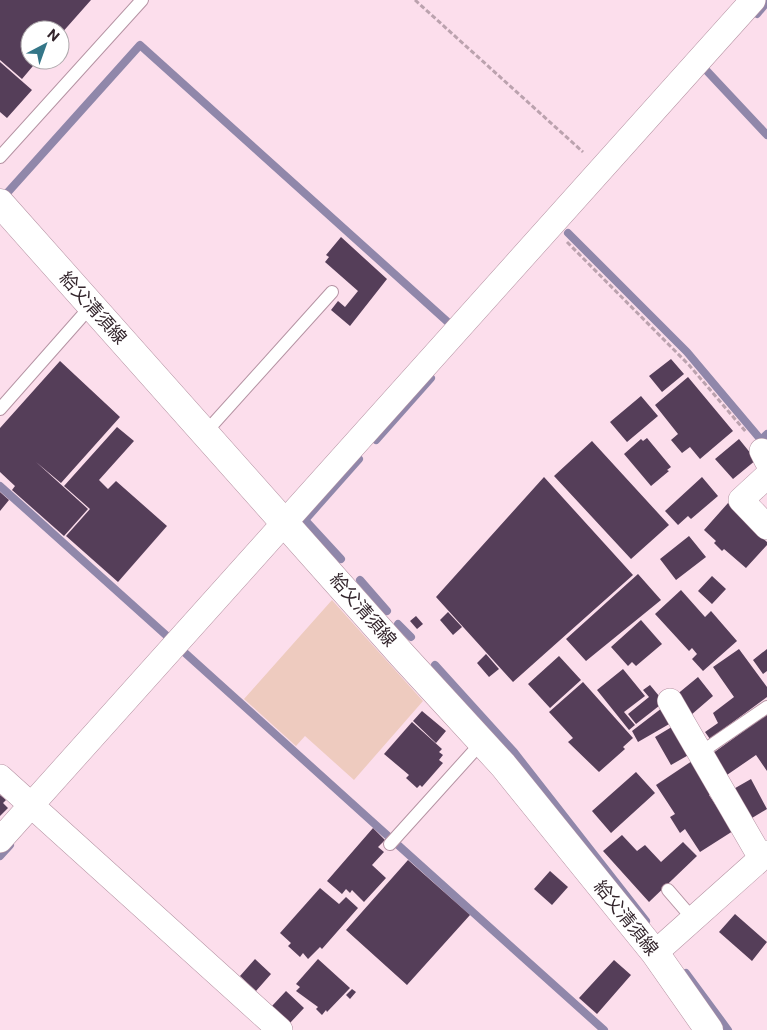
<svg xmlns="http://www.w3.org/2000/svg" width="767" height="1030" viewBox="0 0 767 1030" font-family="Commissioner,'Noto Sans JP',sans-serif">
<rect width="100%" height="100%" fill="#fcdeec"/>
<path fill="#eecbbf" d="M 332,600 L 423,701 L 354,780 L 305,736 L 296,746 L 244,699 Z"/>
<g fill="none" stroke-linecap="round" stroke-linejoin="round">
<path stroke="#9087aa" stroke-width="8" d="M 757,14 L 767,2
M 706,70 L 767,135
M 8,192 L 140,45 L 450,324
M 568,233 L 687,352 L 761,440 L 767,434
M 376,440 L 431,378
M 0,486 L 167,636
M 341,559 L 305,520 L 359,459
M 360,580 L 387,611
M 398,624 L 411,637
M 184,652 L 388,836
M 435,665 L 514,752 L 646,921
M 398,845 L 604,1030
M 0,856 L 10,845
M 686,973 L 728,1030"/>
</g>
<path fill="#553e59" d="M 0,0 L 91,0 L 60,35 L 60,30 L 30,30 L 30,60 L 38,60 L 22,79 L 0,60 Z
M 0,62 L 32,90 L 7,118 L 0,112 Z
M 341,237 L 387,279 L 350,326 L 331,310 L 338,301 L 345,307 L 358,291 L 325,262 L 329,257 L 326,255 Z
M 671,359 L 684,374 L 662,392 L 649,376 Z
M 60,361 L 120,417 L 61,483 L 36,462 L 88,509 L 64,536 L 12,490 L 15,486 L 0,472 L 0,428 Z
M 688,377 L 733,431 L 700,459 L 690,447 L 682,453 L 671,440 L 678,434 L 655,405 Z
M 641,396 L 658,416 L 627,442 L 610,422 Z
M 117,427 L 134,441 L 99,480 L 108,489 L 116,481 L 167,526 L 118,582 L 66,536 L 90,509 L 64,486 Z
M 647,438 L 671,467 L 667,470 L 669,471 L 651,486 L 624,454 L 641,439 L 643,441 Z
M 739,439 L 756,460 L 733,479 L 715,459 Z
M 592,441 L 669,525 L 631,559 L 554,476 Z
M 544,477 L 633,575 L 513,682 L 436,597 Z
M 702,477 L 718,496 L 691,519 L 688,516 L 678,525 L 665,511 Z
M 0,492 L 9,500 L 0,511 Z
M 728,503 L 744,517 L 742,519 L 767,542 L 767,545 L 746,568 L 724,549 L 722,551 L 714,543 L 716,541 L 704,530 Z
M 689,536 L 706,557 L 676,580 L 660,559 Z
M 638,574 L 661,600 L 586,661 L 566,639 Z
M 712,576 L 726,589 L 712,604 L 698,591 Z
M 681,590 L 705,617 L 711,611 L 737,641 L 703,671 L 692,659 L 697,654 L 692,648 L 689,651 L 655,614 Z
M 448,612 L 462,627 L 453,635 L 440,620 Z
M 416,616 L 423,624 L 417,629 L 410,621 Z
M 641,620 L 662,644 L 636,666 L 632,662 L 628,666 L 611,647 Z
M 739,649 L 767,687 L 767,697 L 710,739 L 705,732 L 718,723 L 713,713 L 734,697 L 713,667 Z
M 767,649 L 767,671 L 763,674 L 753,660 Z
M 486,654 L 499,669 L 489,677 L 477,663 Z
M 559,656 L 581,680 L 550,708 L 528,684 Z
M 623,669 L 645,696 L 624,712 L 635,725 L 629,730 L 597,690 Z
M 698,677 L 713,696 L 691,715 L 675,696 Z
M 583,682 L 633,738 L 623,747 L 625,749 L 599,772 L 568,742 L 573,738 L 549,712 Z
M 650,685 L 664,702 L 636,724 L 628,714 L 649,697 L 643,690 Z
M 662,708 L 671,723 L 638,742 L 632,731 Z
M 422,711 L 446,731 L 436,743 L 413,721 Z
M 767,714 L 767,771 L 756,755 L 724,777 L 709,756 Z
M 412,722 L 442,749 L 439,752 L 443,755 L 439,760 L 443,763 L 422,787 L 420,785 L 417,788 L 406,778 L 409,775 L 384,754 Z
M 675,725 L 692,753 L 671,765 L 655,737 Z
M 692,761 L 713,792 L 709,795 L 733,831 L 700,852 L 685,829 L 680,833 L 670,817 L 675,814 L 656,785 Z
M 636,772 L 655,793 L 611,833 L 592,811 Z
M 751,779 L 767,809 L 747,821 L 730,791 Z
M 0,795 L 6,800 L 3,803 L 8,808 L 0,816 Z
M 373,828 L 385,840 L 378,847 L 384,852 L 372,865 L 386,878 L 364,902 L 352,890 L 350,893 L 346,889 L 342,894 L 327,881 Z
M 622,835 L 637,851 L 645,845 L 661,862 L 683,842 L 697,856 L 649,902 L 603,851 Z
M 408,860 L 470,915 L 407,985 L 346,930 Z
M 550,871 L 568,887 L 552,905 L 534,889 Z
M 320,888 L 339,904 L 346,897 L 358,908 L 322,949 L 320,947 L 308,959 L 303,953 L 300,957 L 288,946 L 291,943 L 280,933 Z
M 735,914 L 767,942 L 752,961 L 719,932 Z
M 255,959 L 271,974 L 256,991 L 240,976 Z
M 318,959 L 350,988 L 327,1012 L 326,1010 L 322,1015 L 316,1009 L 318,1007 L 296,991 L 300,987 L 296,984 Z
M 614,960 L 631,975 L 597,1014 L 579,998 Z
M 352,989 L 356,992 L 350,999 L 346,995 Z
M 286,991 L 304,1008 L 290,1023 L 272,1006 Z"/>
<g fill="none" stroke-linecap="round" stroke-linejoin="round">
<g stroke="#b593a3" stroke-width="14">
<path id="service" d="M 0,157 L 142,0
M 0,409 L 91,306
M 205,433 L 332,292
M 700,753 L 767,707
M 390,844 L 482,742
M 668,890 L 693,919"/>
</g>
<g stroke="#b593a3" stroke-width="26">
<path id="minor" d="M 762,451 L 767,461
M 767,476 L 741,500 L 767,527
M 670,701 L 761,858
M 0,777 L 280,1030
M 0,840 L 753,0
M 655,953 L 767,853"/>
</g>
<g stroke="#b593a3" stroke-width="29">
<path id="secondary" d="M 0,203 L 402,655 L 503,765 L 655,953 L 709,1030"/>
</g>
<path stroke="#bba2ae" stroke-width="3" stroke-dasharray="5 2.5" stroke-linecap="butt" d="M 415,0 L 583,152
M 567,242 L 689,365 L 746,432"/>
<use href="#service" stroke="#fff" stroke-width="12"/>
<use href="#minor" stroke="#fff" stroke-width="25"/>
<use href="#secondary" stroke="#fff" stroke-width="28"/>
</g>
<g text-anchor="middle" stroke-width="5" stroke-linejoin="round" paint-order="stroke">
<g font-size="18" fill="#33252c" stroke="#fff">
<text transform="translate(93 308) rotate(48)" y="6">給父清須線</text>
<text transform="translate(363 610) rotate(49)" y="6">給父清須線</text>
<text transform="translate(626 918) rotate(51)" y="6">給父清須線</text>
</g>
</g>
<g transform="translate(45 45) rotate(41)"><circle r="24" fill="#ffffff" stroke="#ada8ab"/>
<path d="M0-4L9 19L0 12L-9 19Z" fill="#347688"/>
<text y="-8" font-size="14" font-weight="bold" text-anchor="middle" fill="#33252c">N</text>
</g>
</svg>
